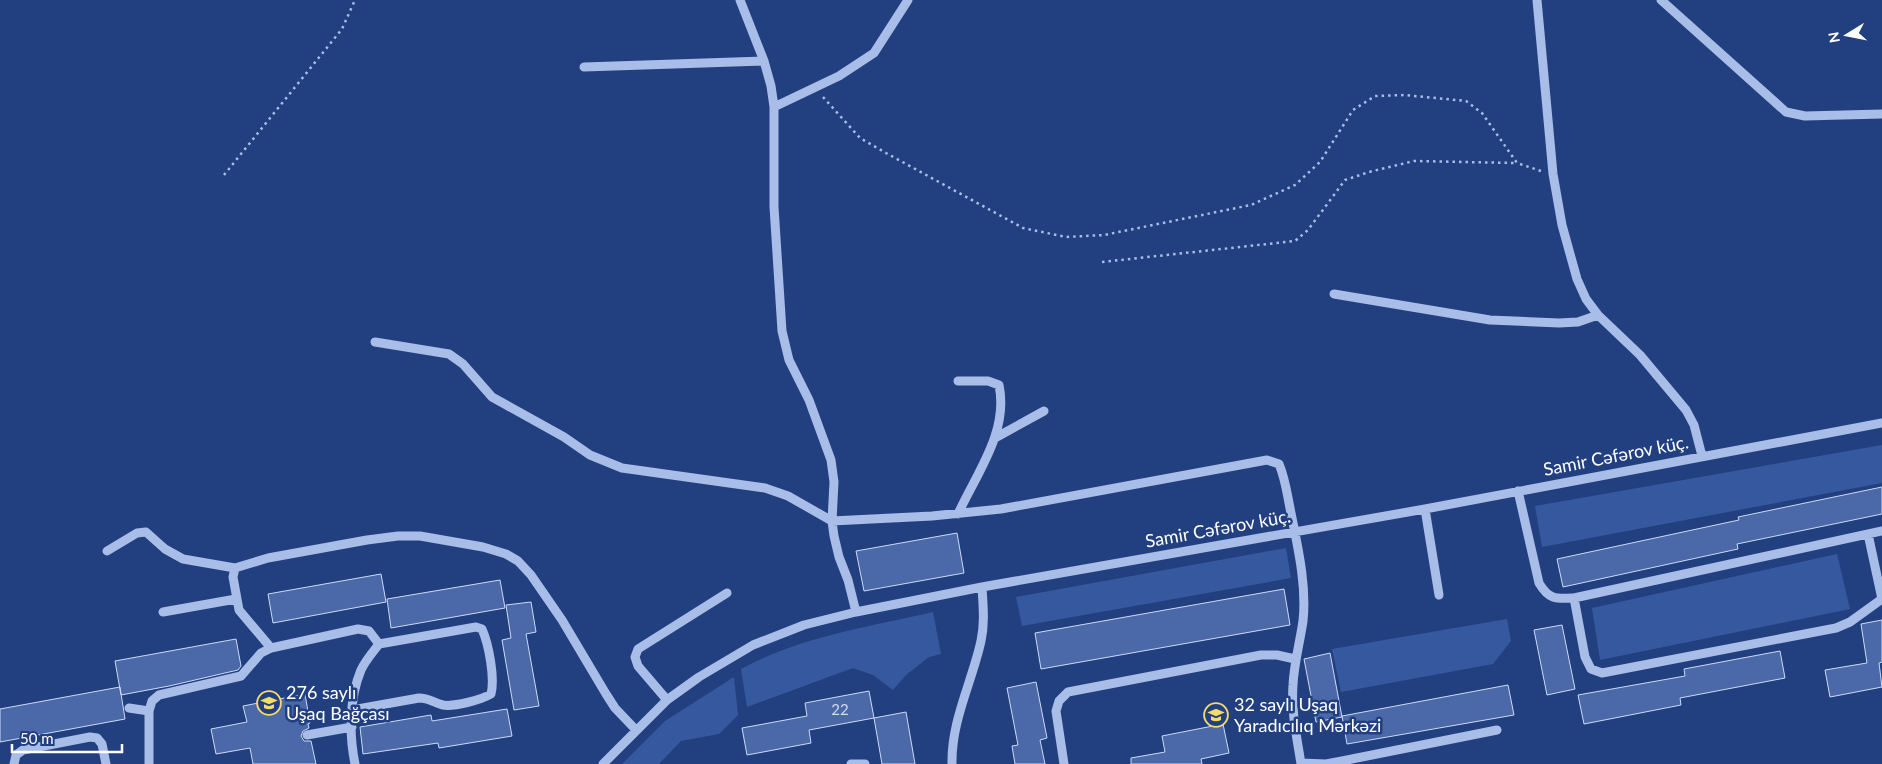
<svg xmlns="http://www.w3.org/2000/svg" width="1882" height="764" viewBox="0 0 1882 764" font-family="Lato,sans-serif">
<rect width="100%" height="100%" fill="#224080"/>
<path fill="#36589e" d="M 1882,445 L 1882,483 L 1542,547 L 1535,506 Z
M 1286,548 L 1291,578 L 1022,626 L 1016,597 Z
M 1837,554 L 1850,609 L 1600,660 L 1592,608 Z
M 933,612 L 941,654 L 929,657 L 906,675 L 893,690 L 873,675 L 853,668 L 747,707 L 741,669 C 799,637 868,627 933,612 Z
M 1507,619 L 1511,641 L 1493,664 L 1341,692 L 1332,649 Z
M 734,677 L 738,715 L 719,734 L 681,741 L 659,764 L 622,764 L 665,721 Z"/>
<path fill="#4b69a9" stroke="#cbdaf6" d="M 1882,487 L 1882,514 L 1737,544 L 1738,549 L 1563,587 L 1557,559 L 1739,520 L 1738,517 Z
M 957,533 L 964,573 L 864,591 L 856,551 Z
M 381,574 L 386,602 L 273,623 L 268,594 Z
M 500,580 L 505,608 L 391,628 L 387,599 Z
M 1284,589 L 1290,625 L 1041,669 L 1035,633 Z
M 531,602 L 536,632 L 526,634 L 539,706 L 514,710 L 502,640 L 511,638 L 506,605 Z
M 1882,620 L 1882,662 L 1879,663 L 1882,687 L 1830,697 L 1825,670 L 1867,663 L 1861,624 Z
M 1562,625 L 1575,689 L 1547,695 L 1534,630 Z
M 236,639 L 241,666 L 238,670 L 169,686 L 121,695 L 115,661 Z
M 1780,651 L 1785,678 L 1680,698 L 1681,705 L 1584,724 L 1578,695 L 1685,676 L 1684,669 Z
M 1330,653 L 1342,717 L 1316,722 L 1304,659 Z
M 1036,682 L 1047,738 L 1040,740 L 1045,764 L 1015,764 L 1012,746 L 1018,745 L 1007,688 Z
M 1508,685 L 1514,715 L 1347,744 L 1342,716 Z
M 120,687 L 125,719 L 0,742 L 0,709 Z
M 869,691 L 874,718 L 809,730 L 811,743 L 747,755 L 742,728 L 807,716 L 805,703 Z
M 305,694 L 310,723 L 308,724 L 309,728 L 303,731 L 301,736 L 304,741 L 311,741 L 316,764 L 253,764 L 250,748 L 216,754 L 211,729 L 247,722 L 243,706 Z
M 507,709 L 512,736 L 439,748 L 438,743 L 363,754 L 360,727 L 431,715 L 432,721 Z
M 906,712 L 915,764 L 882,764 L 874,718 Z
M 1223,724 L 1229,753 L 1201,759 L 1202,764 L 1131,764 L 1131,758 L 1165,752 L 1162,736 Z"/>
<g fill="none" stroke-linecap="round" stroke-linejoin="round">
<path stroke="#a8bde7" stroke-width="2.5" stroke-dasharray="2.5 4" stroke-linecap="butt" d="M 823,97 L 860,138 L 886,153 L 1023,228 L 1066,237 L 1104,235 L 1251,205 L 1295,185 L 1320,162 L 1353,110 L 1375,96 L 1405,95 L 1466,101 L 1482,113 L 1517,163 L 1541,171
M 224,175 L 342,29 L 355,0
M 1102,262 L 1295,241 L 1308,230 L 1345,180 L 1369,172 L 1414,161 L 1517,163"/>
<path stroke="#a8bde7" stroke-width="9" d="M 740,0 L 764,61 L 771,86 L 774,107 L 774,207 L 782,331 L 789,360 L 809,400 L 831,460 L 834,482 L 832,521 L 834,536 L 839,557 L 848,580 L 856,612
M 1537,0 L 1553,174 L 1562,225 L 1577,279 L 1586,299 L 1598,315 L 1640,355 L 1686,410 L 1694,425 L 1702,456
M 1661,0 L 1786,112 L 1805,116 L 1882,114
M 584,67 L 764,61
M 774,107 L 839,76 L 874,53 L 908,0
M 1334,294 L 1490,320 L 1559,323 L 1578,322 L 1598,315
M 375,342 L 449,354 L 463,364 L 492,397 L 564,437 L 590,455 L 622,468 L 765,488 L 788,496 L 832,521 L 932,516 L 1001,509 L 1267,460 L 1279,464 C 1285,478 1287,493 1290,508 C 1297,544 1307,584 1303,621 C 1300,642 1294,663 1293,685 C 1291,711 1297,738 1301,764
M 995,438 L 1044,411
M 1518,491 L 1539,583 C 1549,600 1556,599 1574,598 L 1882,531
M 1425,509 L 1439,595
M 958,514 C 976,474 1009,432 999,385 L 988,381 L 958,381
M 1868,534 L 1882,599
M 107,551 L 137,533 L 146,532 L 165,549 L 183,559 L 235,568
M 1574,598 L 1585,657 L 1591,669 L 1602,673 L 1836,628 L 1850,622 L 1882,599
M 163,612 L 236,599
M 271,648 L 239,610 L 233,577 L 235,568 L 268,558 L 367,540 L 398,536 L 420,536 L 483,547 L 506,554 L 518,561 L 531,575 L 562,620 L 606,694 L 615,708 L 636,730
M 667,700 L 638,666 L 635,657 L 638,649 L 727,593
M 129,708 L 149,711
M 352,710 L 419,698 C 429,698 434,703 443,705 C 454,707 481,700 491,694 C 495,678 489,645 482,629 L 476,627 L 379,644
M 307,735 L 352,727
M 1301,763 L 1326,764 L 1342,761 L 1497,730
M 14,764 L 16,755 L 23,750 L 90,737 L 97,738 L 102,744 L 106,764
M 149,764 L 149,711 L 152,701 L 159,695 L 241,676 L 261,653 L 271,648 L 358,629 L 369,631 L 379,644 C 373,652 365,661 361,670 C 349,699 349,734 355,764
M 603,764 L 667,700 L 699,677 L 753,645 L 804,625 L 856,612 L 982,587 L 1425,509 L 1882,423
M 851,764 L 865,764
M 952,764 C 951,721 972,682 981,641 C 985,623 983,605 982,587
M 1064,764 L 1056,711 L 1059,701 L 1068,692 L 1261,655 L 1277,655 L 1295,659"/>
</g>
<defs>
<g id="school-ring" transform="scale(1.25)"><circle r="9.5" fill="#224080" stroke="#f3db6a" stroke-width="1.5"/><path d="M0-5L7-2L0 1L-7-2ZM-4 1L0 2.5L4 1V4Q0 6-4 4Z" fill="#f3db6a"/></g>
</defs>
<g fill-rule="evenodd">
<use href="#school-ring" x="269" y="703"/>
<use href="#school-ring" x="1216" y="715"/>
</g>
<g text-anchor="middle" stroke-width="5" stroke-linejoin="round" paint-order="stroke">
<g font-size="15" fill="#d2daea">
<text x="840" y="715">22</text>
</g>
<g font-size="18" fill="#fff" stroke="#224080">
<text transform="translate(1616 456) rotate(-11)" y="6">Samir Cəfərov küç.</text>
<text transform="translate(1218 529) rotate(-10)" y="6">Samir Cəfərov küç.</text>
</g>
<g font-size="18" fill="#fff" stroke="#224080" text-anchor="start">
<text x="286" y="699">276 saylı<tspan x="286" dy="21">Uşaq Bağçası</tspan></text>
<text x="1234" y="711">32 saylı Uşaq<tspan x="1234" dy="21">Yaradıcılıq Mərkəzi</tspan></text>
</g>
</g>
<g transform="translate(1847 35) rotate(260)" stroke="#224080" stroke-width="4" paint-order="stroke">
<path d="M0-4L9 19L0 12L-9 19Z" fill="#ffffff"/>
<text y="-8" font-size="14" font-weight="bold" text-anchor="middle" fill="#ffffff">N</text>
</g>
<path d="M12 744v8h110v-8" fill="none" stroke="#ffffff" stroke-width="2.5"/>
<text x="20" y="744" font-size="15" fill="#ffffff" stroke="#224080" stroke-width="4" paint-order="stroke">50 m</text>
</svg>
